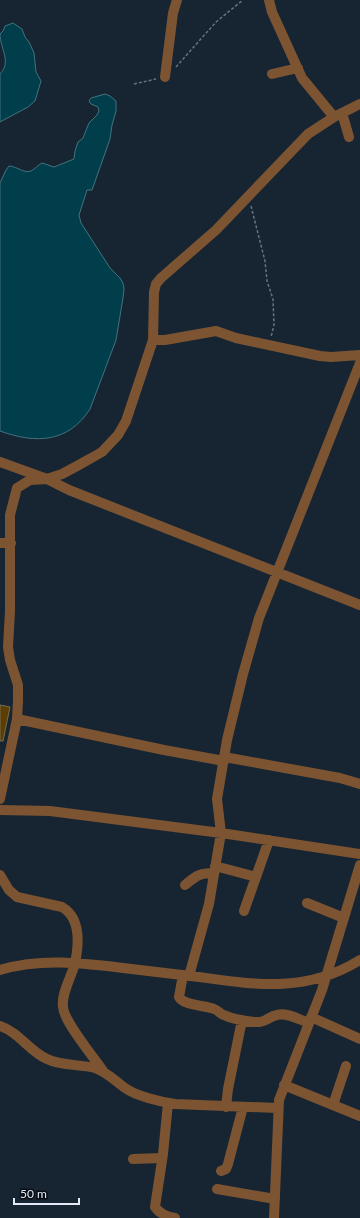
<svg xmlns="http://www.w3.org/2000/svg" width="360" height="1218" viewBox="0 0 360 1218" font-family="Lato,sans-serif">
<rect width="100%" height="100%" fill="#172533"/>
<path fill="#003e4c" stroke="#44727f" d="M 13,23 L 22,29 L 25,37 L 29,42 L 34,53 L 36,72 L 41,81 L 35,101 L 28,107 L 0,122 L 0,74 C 12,62 0,48 0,34 L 3,31 L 5,26 Z
M 105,94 L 110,96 L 116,101 L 116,111 L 112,125 L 110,139 L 92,190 L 87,190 L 79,215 L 81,223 L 110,268 L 120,278 L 123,283 L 124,289 L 123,298 L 116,340 L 90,409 C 68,443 36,444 0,431 L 0,183 L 6,170 L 9,166 C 16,166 25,174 31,171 C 35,169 38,165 42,163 L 54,167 L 74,159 L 75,151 L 78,142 L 83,138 L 89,123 L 97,115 L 99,111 L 98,107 L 91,104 L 89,101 L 91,98 Z"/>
<path fill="#5c3f00" stroke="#776b57" d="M 0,705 L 10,707 L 3,741 L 0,741 Z"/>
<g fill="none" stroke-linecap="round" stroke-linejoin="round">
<path stroke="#677380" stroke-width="1.5" stroke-dasharray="3 2" stroke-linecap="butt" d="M 176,67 L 216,22 L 243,0
M 134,84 L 156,79
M 251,206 L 265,261 L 267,281 L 273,299 L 274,325 L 271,337"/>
<path stroke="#7c5431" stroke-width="10" d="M 269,0 L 272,12 L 302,78 L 334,117
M 272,74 L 298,68
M 165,77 L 173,13 L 177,0
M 342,113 L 349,137
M 153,340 L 165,340 L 216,331 L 236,338 L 320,356 L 331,357 L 360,355
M 0,462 L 47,479 L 69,490 L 360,605
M 0,543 L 11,543
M 17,719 L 164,750 L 224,761
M 224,757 L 340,778 L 360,784
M 0,799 L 17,719 L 18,701 L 18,685 L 10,660 L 8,647 L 10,611 L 10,515 L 17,488 L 30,480 L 47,479 L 62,474 L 77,466 L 102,452 L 118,435 L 126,421 L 153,340 L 154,292 L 156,284 L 161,278 L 216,230 L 308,134 L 334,117 L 360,104
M 0,810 L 50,811 L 221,833 L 360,854
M 215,866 L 256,877
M 0,875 L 9,890 L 17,897 L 62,907 C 81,918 79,944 75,963 C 72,976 61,993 63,1007 C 64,1022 93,1056 103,1071
M 185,885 C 196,876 199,873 214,873
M 307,903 L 344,918
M 244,911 L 269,840
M 0,970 C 41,958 81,963 123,968 C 148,971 174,974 199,977 C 257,985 307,993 360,960
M 183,975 L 179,997 C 184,1006 205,1005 214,1009 C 218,1010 220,1014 224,1015 C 232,1019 245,1021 254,1022 C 267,1023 267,1017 277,1015 C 287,1012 300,1020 309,1023
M 189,976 L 209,904 L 221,833 L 217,799 L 227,740 L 243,674 L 259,618 L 360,363
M 311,1017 L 360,1039
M 0,1026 C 19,1032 29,1051 47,1059 C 61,1066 79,1064 95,1068 C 107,1072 115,1081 125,1088 C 136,1096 161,1102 175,1104 L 277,1108
M 284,1085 L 360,1116
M 168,1103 L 163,1154 L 155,1207 C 160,1214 166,1216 175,1218
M 333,1105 L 346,1066
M 226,1107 L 228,1089 L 242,1020
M 133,1159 L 162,1158
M 221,1171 L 226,1169 L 228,1164 L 243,1107
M 217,1189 L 275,1199
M 274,1218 L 279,1100 L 322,990 L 360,865"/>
</g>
<path d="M14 1198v6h65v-6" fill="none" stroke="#e3ecf6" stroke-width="2"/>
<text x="20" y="1198" font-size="12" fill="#e3ecf6" stroke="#080d14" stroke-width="3" paint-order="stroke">50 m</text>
</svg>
